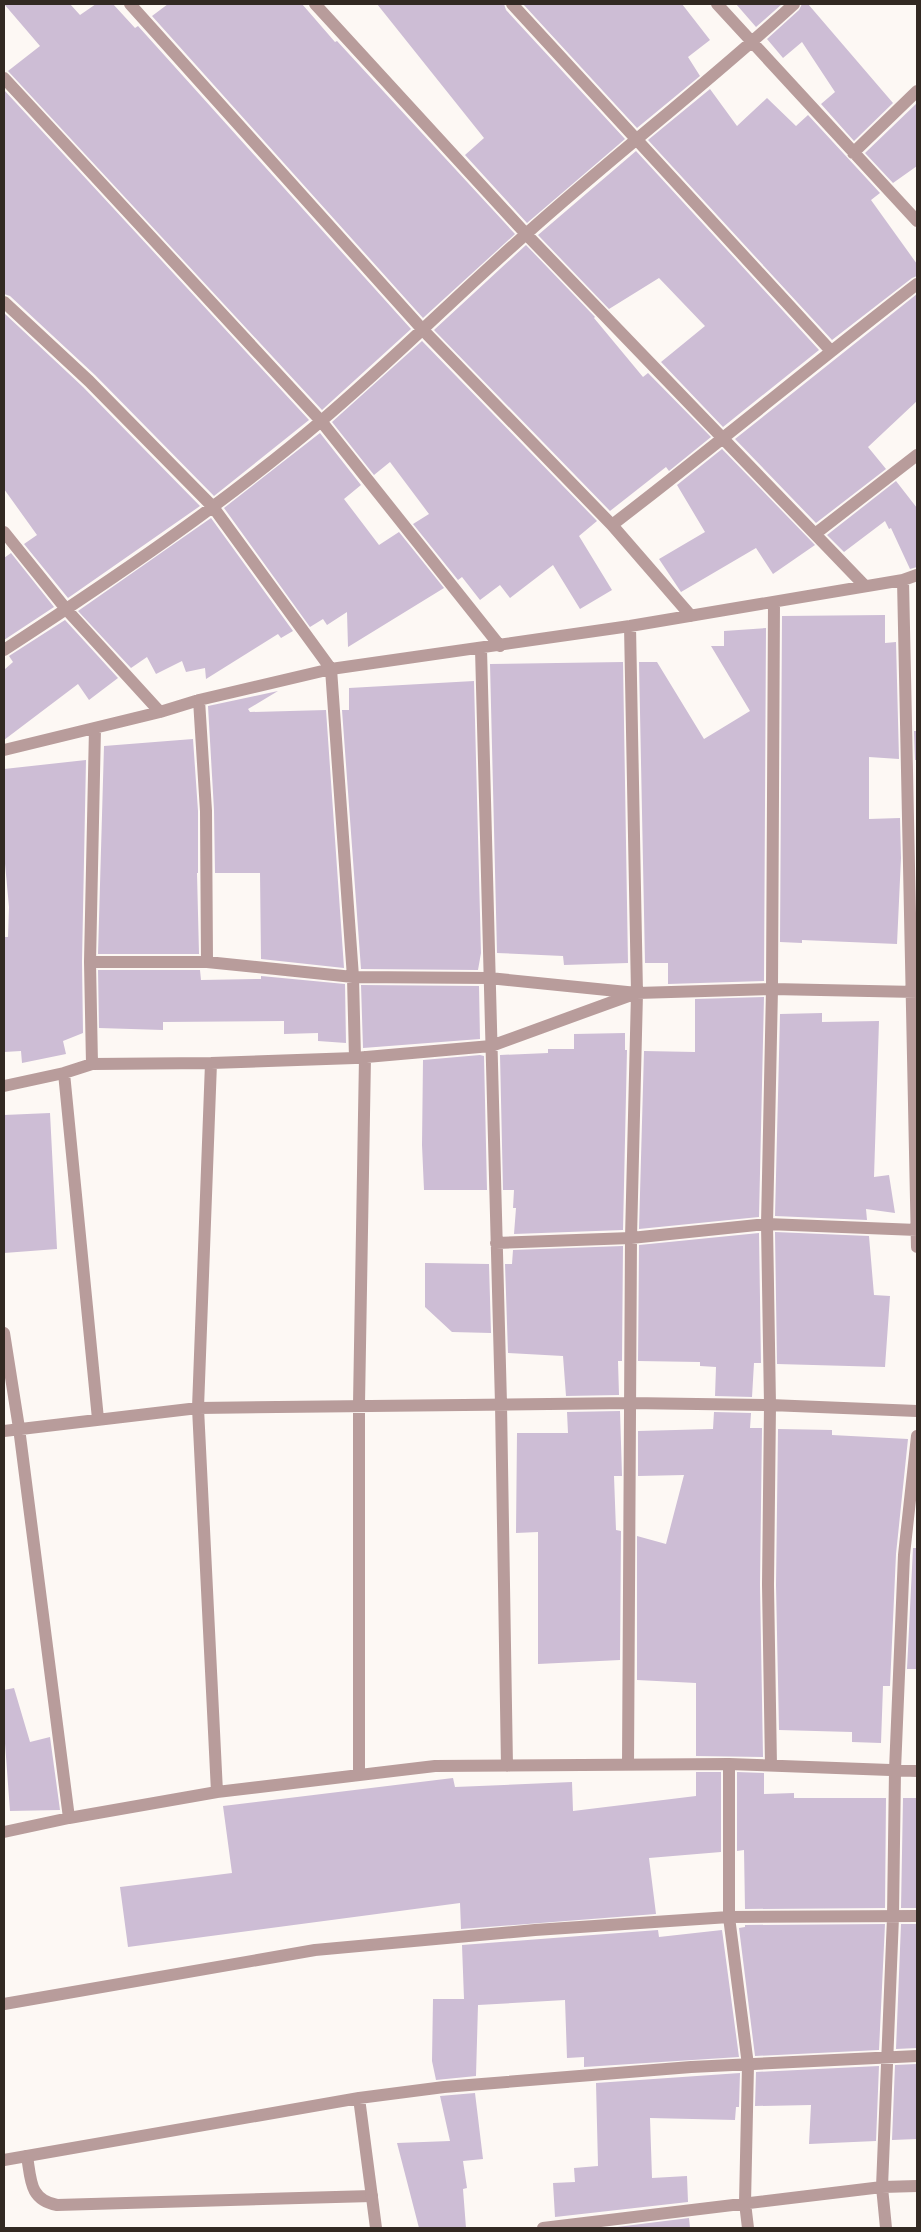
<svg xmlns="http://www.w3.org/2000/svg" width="921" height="2232" viewBox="0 0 921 2232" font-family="Roboto,sans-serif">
<rect width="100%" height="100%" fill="#fdf8f4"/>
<path fill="#cdbdd5" d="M 4,4 L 70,4 L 80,15 L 96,4 L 113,4 L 135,28 L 138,26 L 411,329 L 322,410 L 8,71 L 40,46 Z
M 168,4 L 302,4 L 335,42 L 337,41 L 515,234 L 423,318 L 152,16 Z
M 377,4 L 504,4 L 506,10 L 625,139 L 527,223 L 465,155 L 484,138 Z
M 523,4 L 682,4 L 710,40 L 688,57 L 700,76 L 637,128 Z
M 736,4 L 782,4 L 756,27 Z
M 802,4 L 808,4 L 893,103 L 854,141 L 821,104 L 835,92 L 802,42 L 783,58 L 767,39 L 799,10 Z
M 710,89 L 737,126 L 767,98 L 796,126 L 808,115 L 880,193 L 871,200 L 917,264 L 917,276 L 912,278 L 832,340 L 648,140 Z
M 4,90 L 309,420 L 214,496 L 95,375 L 10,296 L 4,294 Z
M 917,103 L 917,166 L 893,183 L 865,153 Z
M 636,151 L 819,350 L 723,427 L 661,362 L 705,326 L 659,278 L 609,309 L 538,235 Z
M 526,245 L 595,317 L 594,318 L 643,377 L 648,373 L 711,437 L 669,471 L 666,467 L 610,511 L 434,330 Z
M 917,294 L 917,401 L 868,447 L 886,469 L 816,523 L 735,439 Z
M 4,313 L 83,387 L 200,506 L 68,598 L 24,544 L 37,535 L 4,489 Z
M 422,341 L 597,521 L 579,536 L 612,590 L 580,609 L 553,565 L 510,598 L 500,585 L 480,600 L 462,577 L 458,580 L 413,524 L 429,514 L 390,462 L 374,475 L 332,422 Z
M 320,433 L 361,485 L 344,499 L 379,545 L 399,532 L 444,588 L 348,647 L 347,612 L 327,625 L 323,619 L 310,627 L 224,508 Z
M 722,449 L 815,545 L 773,574 L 756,548 L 681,592 L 659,559 L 705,532 L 677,485 Z
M 896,481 L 917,508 L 917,567 L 910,569 L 891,528 L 889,529 L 885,521 L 844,552 L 827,535 Z
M 211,518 L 293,631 L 281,638 L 278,634 L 206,679 L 205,668 L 186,672 L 182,661 L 156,674 L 147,657 L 131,668 L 78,611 Z
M 11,553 L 54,607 L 4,640 L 4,558 Z
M 885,615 L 885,643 L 896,642 L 899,759 L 869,757 L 869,819 L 900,818 L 901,858 L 897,944 L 802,940 L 802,943 L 780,942 L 782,616 Z
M 65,620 L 118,678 L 89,700 L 78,684 L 4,740 L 4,670 L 13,662 L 9,656 Z
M 766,628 L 764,981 L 668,984 L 668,963 L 645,963 L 639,662 L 657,662 L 704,739 L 750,711 L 711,646 L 724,646 L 724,631 Z
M 623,662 L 628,963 L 564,965 L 563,956 L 497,953 L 490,664 Z
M 474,681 L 481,953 L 478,970 L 361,969 L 342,710 L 349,710 L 349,688 Z
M 278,691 L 248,709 L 250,712 L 326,710 L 344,968 L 261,959 L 260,873 L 215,873 L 214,810 L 208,706 Z
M 914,731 L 917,731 L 917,760 L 915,760 Z
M 193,739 L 198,811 L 198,873 L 197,873 L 199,954 L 98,954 L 104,746 Z
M 86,760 L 82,962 L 83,1033 L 63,1041 L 66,1054 L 22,1063 L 21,1051 L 4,1052 L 4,937 L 8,937 L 9,907 L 4,853 L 4,769 Z
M 98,970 L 200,970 L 201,980 L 261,979 L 261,976 L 345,984 L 346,1043 L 318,1041 L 318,1033 L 284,1034 L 284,1021 L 163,1022 L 163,1030 L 99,1028 Z
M 361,985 L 479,986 L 480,1039 L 363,1048 Z
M 764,997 L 759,1217 L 639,1229 L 644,1051 L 695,1052 L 695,999 Z
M 822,1013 L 822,1022 L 879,1021 L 874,1177 L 889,1175 L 895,1213 L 866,1209 L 867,1220 L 775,1216 L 780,1014 Z
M 625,1033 L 625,1050 L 627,1050 L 623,1230 L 514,1234 L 516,1208 L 513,1208 L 514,1190 L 503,1190 L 500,1055 L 548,1053 L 548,1049 L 574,1049 L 574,1034 Z
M 480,1055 L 484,1056 L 487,1190 L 424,1190 L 422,1145 L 423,1060 Z
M 50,1113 L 57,1249 L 4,1253 L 4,1115 Z
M 775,1232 L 869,1236 L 874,1295 L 890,1296 L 885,1367 L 777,1364 Z
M 759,1233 L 761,1363 L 754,1363 L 752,1397 L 715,1396 L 716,1367 L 700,1366 L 700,1362 L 638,1361 L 639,1245 Z
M 623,1246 L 622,1361 L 618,1361 L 619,1395 L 566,1396 L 563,1356 L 508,1353 L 505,1264 L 512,1264 L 513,1250 Z
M 425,1263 L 489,1264 L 491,1333 L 452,1332 L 425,1307 Z
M 620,1411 L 622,1476 L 614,1476 L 616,1530 L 621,1531 L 620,1660 L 538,1664 L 538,1532 L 516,1533 L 517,1433 L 568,1433 L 567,1412 Z
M 714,1412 L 751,1413 L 750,1428 L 762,1428 L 760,1585 L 763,1757 L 696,1756 L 696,1683 L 637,1680 L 637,1536 L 666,1544 L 684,1475 L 638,1476 L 638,1431 L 713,1429 Z
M 778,1429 L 832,1430 L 832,1435 L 908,1439 L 896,1554 L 890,1686 L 883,1686 L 881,1743 L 852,1742 L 852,1732 L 779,1730 L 776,1585 Z
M 913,1548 L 917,1548 L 917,1669 L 907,1669 Z
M 14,1688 L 30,1742 L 50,1737 L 60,1810 L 10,1811 L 4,1730 L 4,1690 Z
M 696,1772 L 721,1772 L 721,1852 L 649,1858 L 656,1914 L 461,1929 L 460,1903 L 128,1947 L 120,1887 L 232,1873 L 223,1806 L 453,1778 L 455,1787 L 572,1782 L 573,1811 L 696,1796 Z
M 737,1772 L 764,1773 L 764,1794 L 794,1793 L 794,1798 L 886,1798 L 885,1908 L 745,1909 L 744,1850 L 737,1851 Z
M 903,1798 L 917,1798 L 917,1908 L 901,1908 Z
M 885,1924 L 879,2050 L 755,2056 L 739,1928 L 745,1927 L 745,1925 Z
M 901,1924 L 917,1924 L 917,2048 L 896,2049 Z
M 658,1930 L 659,1937 L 722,1930 L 739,2057 L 584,2067 L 584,2057 L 567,2058 L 565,2000 L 478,2005 L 476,2076 L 436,2080 L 432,2061 L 433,1999 L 464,1999 L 462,1945 Z
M 917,2064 L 917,2139 L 892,2140 L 895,2065 Z
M 879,2066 L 876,2141 L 809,2144 L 811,2105 L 755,2106 L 756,2072 Z
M 740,2073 L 739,2107 L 736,2107 L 735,2120 L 650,2118 L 652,2178 L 687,2176 L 688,2202 L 555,2217 L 553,2183 L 575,2182 L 574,2168 L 598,2166 L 596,2083 Z
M 475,2093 L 483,2159 L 463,2161 L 467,2188 L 463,2189 L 466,2228 L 419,2228 L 397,2143 L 450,2141 L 440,2096 Z
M 689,2218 L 690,2228 L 609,2228 Z"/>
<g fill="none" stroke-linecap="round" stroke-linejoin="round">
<path stroke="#b89c9b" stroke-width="12" d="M 27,2156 C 31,2179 29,2200 57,2205 L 372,2196"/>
<path stroke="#b89c9b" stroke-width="12" d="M 130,4 L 422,329 L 612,525 L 691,616
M 315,4 L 526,234 L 865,586
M 512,4 L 831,351
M 717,4 L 917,221
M 4,78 L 321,421 L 500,646
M 853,153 L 917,91
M 4,302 L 89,381 L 213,507 L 331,669 L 353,977 L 355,1058
M 612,525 C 715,446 815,363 917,284
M 4,532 L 66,609 L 160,712
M 815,534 L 917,455
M 903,580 L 917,1247
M 481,649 L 501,1404 L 507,1766
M 4,650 C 113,579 221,506 320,422 C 391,362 456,296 525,235 C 613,156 707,84 794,4
M 199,700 L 206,811 L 207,962
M 4,750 L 160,712 L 199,700 L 331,669 L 630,626 L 903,580 L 917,575
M 90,962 L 207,962 L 353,977 L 489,978 L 637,993 L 772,989 L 917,992
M 211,1063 L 198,1408 L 217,1792
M 92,1064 L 90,962 L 95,728
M 64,1073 L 98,1419
M 4,1086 L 64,1073 L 92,1064 L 211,1063 L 355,1058 L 491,1046 L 634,994
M 496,1243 L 631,1238 L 767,1224 L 917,1230
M 4,1333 L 19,1428 L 69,1818
M 4,1431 L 198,1408 L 630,1403 L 770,1405 L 917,1411
M 729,1764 L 729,1917 L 748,2065 L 745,2203 L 748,2228
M 628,1765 L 631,1238 L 637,993 L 630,626
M 771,1766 L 768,1585 L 770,1405 L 767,1224 L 772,989 L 774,602
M 359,1774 L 359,1404 L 365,1057
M 4,1832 L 69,1818 L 217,1792 L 435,1766 L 729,1764 L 917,1771
M 4,2004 L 315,1950 L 535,1930 L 729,1917 L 917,1916
M 359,2098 L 376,2228
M 4,2160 L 359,2098 L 444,2087 L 691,2067 L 917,2056
M 543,2228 L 882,2187 L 917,2186
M 886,2228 L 882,2187 L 893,1917 L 895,1770 L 904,1555 L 917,1436"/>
</g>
<rect width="921" height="2232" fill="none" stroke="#322922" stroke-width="10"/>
</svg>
